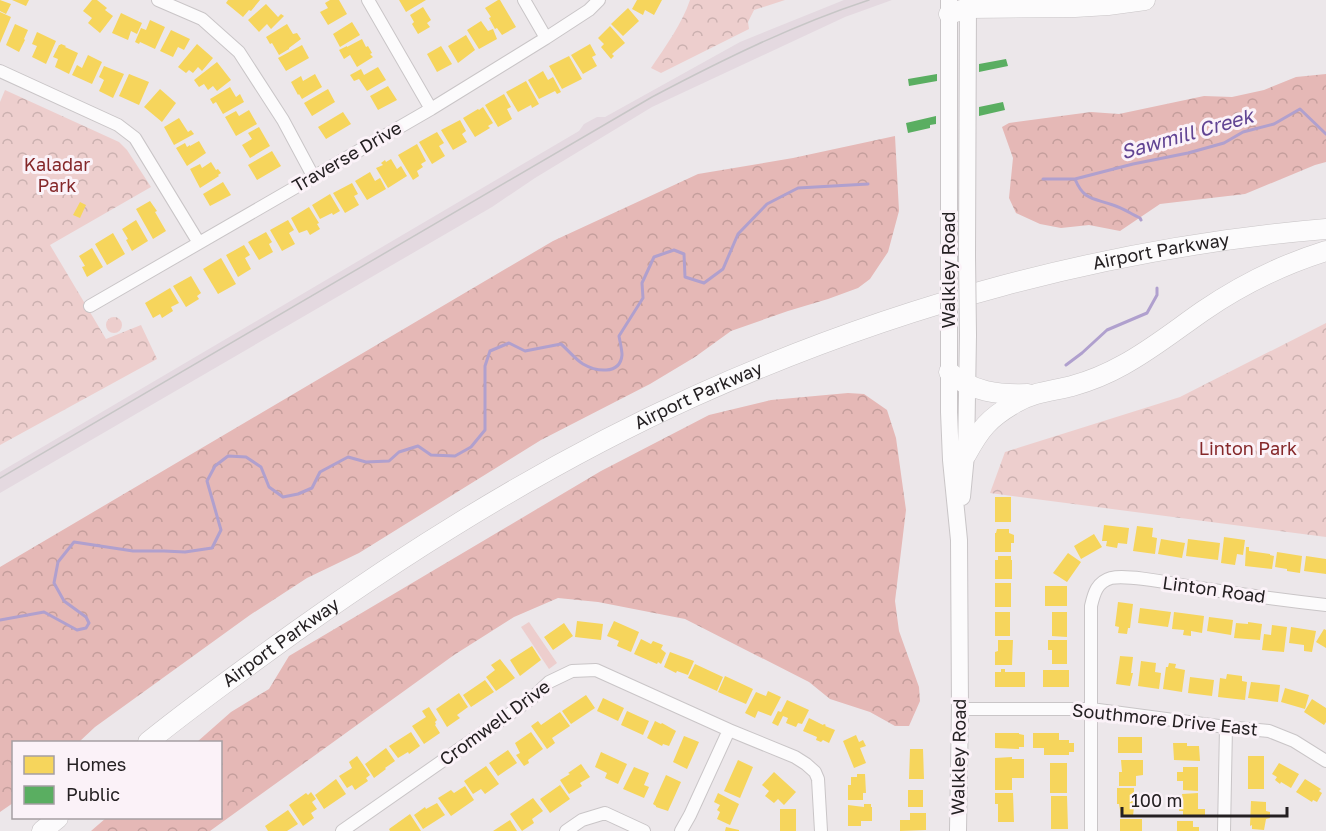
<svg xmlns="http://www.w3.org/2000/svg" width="1326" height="831" viewBox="0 0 1326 831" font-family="'Golos Text',sans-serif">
<defs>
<pattern id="forest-crowns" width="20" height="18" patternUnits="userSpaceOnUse" patternTransform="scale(1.5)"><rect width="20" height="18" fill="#e5b8b6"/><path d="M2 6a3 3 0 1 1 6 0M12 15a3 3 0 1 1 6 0" fill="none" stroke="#c49e9c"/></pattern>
<pattern id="park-crowns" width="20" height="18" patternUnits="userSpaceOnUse" patternTransform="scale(1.5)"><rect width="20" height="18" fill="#edcecd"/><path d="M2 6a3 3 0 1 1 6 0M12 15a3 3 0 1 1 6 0" fill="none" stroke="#cbb1b0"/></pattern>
</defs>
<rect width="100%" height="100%" fill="#ece7ea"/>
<path fill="#e4d9e0" d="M 844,0 L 892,0 L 845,17 L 652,107 L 535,178 L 492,207 L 0,493 L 0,472 L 579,131 L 584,124 L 597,117 L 605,117 L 740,42 Z"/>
<path fill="#edcecd" d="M 529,622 L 557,663 L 549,669 L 521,627 Z"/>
<path fill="url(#forest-crowns)" d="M 1326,74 L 1326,162 L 1315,165 L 1245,194 L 1160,204 L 1120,231 L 1089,225 L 1061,228 L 1040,224 L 1016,213 L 1009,198 L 1013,158 L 1002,127 L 1009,123 L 1091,112 L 1119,114 L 1204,96 L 1232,97 L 1264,90 L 1296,77 Z
M 895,136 L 899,211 L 888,252 L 870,279 L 858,288 L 828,299 L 788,311 L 731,331 L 695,357 L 650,384 L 541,440 L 359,553 L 307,578 L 250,615 L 95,727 L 79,742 L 14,742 L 13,803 L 0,812 L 0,567 L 553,241 L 698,174 L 793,158 Z
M 848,393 L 864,394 L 887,410 L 896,438 L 906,510 L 895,601 L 899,631 L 919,687 L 920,701 L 909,726 L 895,726 L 870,712 L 830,699 L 809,682 L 685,619 L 598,602 L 558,598 L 514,617 L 454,655 L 210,831 L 91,831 L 106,818 L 220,818 L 220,742 L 197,742 L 231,712 L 269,689 L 289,656 L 601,471 L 709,415 L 771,400 Z"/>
<path fill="url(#park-crowns)" d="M 690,0 L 785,0 L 754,10 L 748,22 L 749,29 L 661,73 L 651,68 C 665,47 682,24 690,0 Z
M 5,90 L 119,142 L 127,150 L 151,187 L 50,245 L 106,339 L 141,325 L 157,359 L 0,445 L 0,102 Z
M106 325a8 8 0 1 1 16 0a8 8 0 1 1-16 0Z
M 1326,323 L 1326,537 L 990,493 L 1005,452 L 1180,397 Z"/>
<path fill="#f6d55c" d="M 0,0 L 11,4 L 6,14 L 0,11 Z
M 12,0 L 29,0 L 26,6 Z
M 92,0 L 97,0 L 107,8 L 105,10 L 113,16 L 100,33 L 88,23 L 92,18 L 83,11 Z
M 228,0 L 260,0 L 251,11 L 249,10 L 243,17 L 226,3 Z
M 330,0 L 339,0 L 347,14 L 328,25 L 320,12 L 328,8 L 325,3 Z
M 399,0 L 426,0 L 406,12 Z
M 498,0 L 500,0 L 516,27 L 502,35 L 497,28 L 495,29 L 489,18 L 491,17 L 485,8 Z
M 637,0 L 662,0 L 654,15 L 645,10 L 643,15 L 632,9 Z
M 266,4 L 278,17 L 281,14 L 284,16 L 271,29 L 267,24 L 259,32 L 248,20 Z
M 423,7 L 431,20 L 427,23 L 430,27 L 418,34 L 412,24 L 414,22 L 410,15 Z
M 628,8 L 639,21 L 623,36 L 611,24 Z
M 0,12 L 11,17 L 0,43 Z
M 121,13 L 142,23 L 137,34 L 131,31 L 128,40 L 112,33 Z
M 150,20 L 165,27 L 155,49 L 140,42 L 139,44 L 135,42 L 141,28 L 146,30 Z
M 481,21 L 488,31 L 493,29 L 497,39 L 479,49 L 467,30 Z
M 352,22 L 360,35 L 340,47 L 333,34 Z
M 15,24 L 28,30 L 24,39 L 25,40 L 19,52 L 6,45 Z
M 287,24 L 293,34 L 297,33 L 301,39 L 289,48 L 289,49 L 279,55 L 272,43 L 270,44 L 266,37 Z
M 610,26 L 625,43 L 612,54 L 614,56 L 611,59 L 601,47 L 604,44 L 598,38 Z
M 171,30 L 190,39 L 184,50 L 178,47 L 173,57 L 160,51 Z
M 37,32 L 56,41 L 46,64 L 32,57 L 37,46 L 32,44 Z
M 466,35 L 475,50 L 458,63 L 448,46 Z
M 362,39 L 366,47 L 368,46 L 372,53 L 370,54 L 373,57 L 357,67 L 350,55 L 344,59 L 339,50 L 347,46 L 347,47 Z
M 61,44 L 66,46 L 65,47 L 78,53 L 69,74 L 55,67 L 58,59 L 53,57 L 59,45 L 60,45 Z
M 197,44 L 213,58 L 202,71 L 198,67 L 193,73 L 189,70 L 186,73 L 178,67 Z
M 590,44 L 596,55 L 592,57 L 597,66 L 583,74 L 571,55 Z
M 302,45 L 309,58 L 286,71 L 278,58 Z
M 441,46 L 452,64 L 437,72 L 427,54 Z
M 88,55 L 102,62 L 92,84 L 72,75 L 77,65 L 82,68 Z
M 569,56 L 582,79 L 562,89 L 549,66 Z
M 217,62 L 231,80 L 217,91 L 213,86 L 208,90 L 204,84 L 199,87 L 194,80 Z
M 104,66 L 124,74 L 113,98 L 99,91 L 104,80 L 99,77 Z
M 378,67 L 386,80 L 367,91 L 359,79 L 354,81 L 350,75 L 361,69 L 364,75 Z
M 543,71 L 548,80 L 553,77 L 561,92 L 557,94 L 555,91 L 539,99 L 528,80 Z
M 129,74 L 149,82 L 139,105 L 119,96 Z
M 315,74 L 322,87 L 302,99 L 299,94 L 298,95 L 291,82 L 301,76 L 303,81 Z
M 526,81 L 539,104 L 532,108 L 531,105 L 518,112 L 506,92 Z
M 388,86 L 397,100 L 378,110 L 370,96 Z
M 230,87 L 236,97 L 240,94 L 244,102 L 223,114 L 216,102 L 213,104 L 210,99 Z
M 160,89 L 176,103 L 162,122 L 144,107 Z
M 328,89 L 335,102 L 312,116 L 304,103 Z
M 504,94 L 511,107 L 507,109 L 512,119 L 498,127 L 485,105 Z
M 483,107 L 493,123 L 488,126 L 490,128 L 475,137 L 463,118 L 478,109 L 479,110 Z
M 249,110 L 257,124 L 236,136 L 225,117 L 236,111 L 239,116 Z
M 343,112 L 351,124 L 326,139 L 318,127 Z
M 179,118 L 188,132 L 191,130 L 194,134 L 174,145 L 164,127 Z
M 460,120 L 466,131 L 462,134 L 467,142 L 453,150 L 441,130 Z
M 259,127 L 270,146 L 250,158 L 242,145 L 252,139 L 248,133 Z
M 437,132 L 444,143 L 439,146 L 445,156 L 432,164 L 419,142 Z
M 199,141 L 206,153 L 187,166 L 176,148 L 185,143 L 187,147 L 190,145 L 190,146 Z
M 417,144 L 426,161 L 421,164 L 423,167 L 417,171 L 419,176 L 413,180 L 398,155 Z
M 272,151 L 281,166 L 257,180 L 248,165 Z
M 391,159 L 397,169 L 401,166 L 407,176 L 388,188 L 376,168 L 383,165 L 381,163 L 385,160 L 386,162 Z
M 211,162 L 216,170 L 218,169 L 221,173 L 218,175 L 219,176 L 200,188 L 190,169 L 200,164 L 202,168 Z
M 370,172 L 375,181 L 380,178 L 386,189 L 367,200 L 355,181 Z
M 223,182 L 231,195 L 210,206 L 203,194 Z
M 352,183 L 358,194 L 354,196 L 359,205 L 345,213 L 333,193 Z
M 330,194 L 340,211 L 333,215 L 332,213 L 320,219 L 312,205 Z
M 150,201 L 157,211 L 155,212 L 166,231 L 153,239 L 136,209 Z
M 80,202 L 86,205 L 80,218 L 73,215 Z
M 309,207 L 319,223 L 317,224 L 320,229 L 310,235 L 307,230 L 299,233 L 291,218 Z
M 136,220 L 148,241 L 132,251 L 126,240 L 128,239 L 122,229 Z
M 288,220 L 294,230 L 289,233 L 295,244 L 282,251 L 270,230 Z
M 266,232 L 272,242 L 269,244 L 273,252 L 259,260 L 248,242 Z
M 113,233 L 125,254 L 107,265 L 95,244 Z
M 244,245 L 250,255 L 245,258 L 251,269 L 238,277 L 226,255 Z
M 92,248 L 103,267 L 87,277 L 82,267 L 85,266 L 79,256 Z
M 221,258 L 236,284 L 218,294 L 203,269 Z
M 191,276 L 201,293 L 197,296 L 199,299 L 186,307 L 173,286 Z
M 170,288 L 179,303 L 171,307 L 173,311 L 162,318 L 160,314 L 153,318 L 145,303 Z
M 995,497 L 1011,497 L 1011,522 L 995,522 Z
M 1104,525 L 1129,528 L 1127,544 L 1118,543 L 1117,548 L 1106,546 L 1107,541 L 1102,541 Z
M 1137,526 L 1153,528 L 1152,537 L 1157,538 L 1155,554 L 1133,551 Z
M 997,529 L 1009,529 L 1009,533 L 1014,535 L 1014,543 L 1011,543 L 1011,552 L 995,552 L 995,533 L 996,533 Z
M 1094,534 L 1102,547 L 1081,559 L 1074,546 Z
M 1224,537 L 1245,540 L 1243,555 L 1237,554 L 1235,565 L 1221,563 Z
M 1161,539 L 1185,543 L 1182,558 L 1158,554 Z
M 1188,539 L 1220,543 L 1218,560 L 1186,556 Z
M 1246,547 L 1249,547 L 1249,551 L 1270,554 L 1270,555 L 1274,556 L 1272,569 L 1245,566 Z
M 1277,552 L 1302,556 L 1300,573 L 1287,571 L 1287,569 L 1275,567 Z
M 1068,553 L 1081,562 L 1067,582 L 1053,573 Z
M 998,556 L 1011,556 L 1011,560 L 1012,560 L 1012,579 L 995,579 L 995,560 L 998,560 Z
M 1306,556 L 1326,559 L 1326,574 L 1304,571 Z
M 995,583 L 1011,583 L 1011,607 L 995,607 Z
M 1045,586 L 1067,586 L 1067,606 L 1045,606 Z
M 1118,602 L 1133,604 L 1130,628 L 1128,628 L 1127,634 L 1118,633 L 1119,627 L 1115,626 Z
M 1140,608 L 1171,612 L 1168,627 L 1138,623 Z
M 995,612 L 1010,612 L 1010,636 L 995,636 Z
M 1052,612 L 1067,612 L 1067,637 L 1052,636 Z
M 1174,612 L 1204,616 L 1202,633 L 1191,631 L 1191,636 L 1183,635 L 1184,630 L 1172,629 Z
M 1209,617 L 1233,620 L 1231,635 L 1207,631 Z
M 577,621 L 603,624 L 601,640 L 575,637 Z
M 614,621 L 639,632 L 631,652 L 617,646 L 619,641 L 607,636 Z
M 1248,622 L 1262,624 L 1260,640 L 1234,638 L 1236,623 L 1248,624 Z
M 564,623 L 573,636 L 553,650 L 544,637 Z
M 1272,625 L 1287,627 L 1284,652 L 1262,650 L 1264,634 L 1271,635 Z
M 1291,627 L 1316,631 L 1312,652 L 1304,651 L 1304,645 L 1289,643 Z
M 1324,629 L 1326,630 L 1326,648 L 1316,642 Z
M 641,639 L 651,644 L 653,641 L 663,645 L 661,649 L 666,653 L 661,664 L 658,662 L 657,664 L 634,654 Z
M 998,640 L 1013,640 L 1012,665 L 995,665 L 995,652 L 998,651 Z
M 1048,640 L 1067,640 L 1067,664 L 1052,664 L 1052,650 L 1048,650 Z
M 532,646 L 541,660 L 520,676 L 510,660 Z
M 670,652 L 694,661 L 688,675 L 677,671 L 676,673 L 664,667 Z
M 1120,656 L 1133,657 L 1131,673 L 1133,673 L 1130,686 L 1116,684 Z
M 500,659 L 515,678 L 496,691 L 486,677 L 495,670 L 491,665 Z
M 1141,661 L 1156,663 L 1155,672 L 1161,673 L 1159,689 L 1138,686 Z
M 1169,663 L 1176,664 L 1175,668 L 1185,670 L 1182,692 L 1163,689 L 1166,667 L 1168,667 Z
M 695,664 L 723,677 L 717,691 L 688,678 Z
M 1001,669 L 1005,669 L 1005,672 L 1025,672 L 1025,687 L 995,687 L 995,672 L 1001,672 Z
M 1043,670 L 1069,670 L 1069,687 L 1043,687 Z
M 1227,674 L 1242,676 L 1242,681 L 1247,682 L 1245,700 L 1218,697 L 1220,678 L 1226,679 Z
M 725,676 L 753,689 L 746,704 L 718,692 Z
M 1190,677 L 1214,680 L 1212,696 L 1188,693 Z
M 485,680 L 494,692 L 471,707 L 463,695 Z
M 1251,682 L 1280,685 L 1278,702 L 1248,698 Z
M 1285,688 L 1309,695 L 1305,709 L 1281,702 Z
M 768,691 L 781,697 L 771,716 L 758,711 L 755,718 L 745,713 L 756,692 L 766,696 Z
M 459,693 L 468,707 L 457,715 L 460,718 L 447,727 L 436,709 Z
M 586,695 L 595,708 L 571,724 L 562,711 Z
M 603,698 L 624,708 L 618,721 L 597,711 Z
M 1312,699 L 1326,708 L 1326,722 L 1324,725 L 1304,712 Z
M 787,700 L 809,710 L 802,724 L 798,723 L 796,727 L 786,723 L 788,718 L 783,716 L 778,726 L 772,723 L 778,711 L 781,712 Z
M 429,707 L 437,720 L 435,722 L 436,724 L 435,725 L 440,733 L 424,744 L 412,726 L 426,717 L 422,711 Z
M 627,711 L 649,721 L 643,735 L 621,725 Z
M 560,712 L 570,726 L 552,738 L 555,743 L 547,749 L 531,726 L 538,721 L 541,725 Z
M 809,718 L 823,725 L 824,724 L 826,725 L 825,726 L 835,730 L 829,743 L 823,740 L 821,742 L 816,740 L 817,737 L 803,731 Z
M 655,721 L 661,724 L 662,723 L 676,731 L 669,746 L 663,744 L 662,746 L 647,738 Z
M 411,732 L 420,746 L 409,754 L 408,752 L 398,758 L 389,746 Z
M 531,732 L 543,749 L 528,760 L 529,763 L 524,766 L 516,755 L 520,753 L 515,743 Z
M 995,733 L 1019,733 L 1019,734 L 1024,735 L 1024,747 L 1019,747 L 1019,749 L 995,748 Z
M 1033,733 L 1059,733 L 1059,740 L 1069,740 L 1069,743 L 1074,743 L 1074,752 L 1069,752 L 1069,755 L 1044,755 L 1044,748 L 1033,748 Z
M 856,735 L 859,742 L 863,740 L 866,746 L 860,748 L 866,763 L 854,768 L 843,741 Z
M 684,736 L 699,742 L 687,769 L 673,762 Z
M 1118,737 L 1142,737 L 1142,753 L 1118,753 Z
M 1173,743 L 1187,743 L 1187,746 L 1199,746 L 1200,761 L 1174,760 Z
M 386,748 L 395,761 L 385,768 L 386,769 L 374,778 L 365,764 Z
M 910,749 L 923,749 L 924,779 L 909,779 Z
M 508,750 L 517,763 L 498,776 L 489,763 Z
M 601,752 L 627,764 L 618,784 L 605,778 L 607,773 L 595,767 Z
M 357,756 L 370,775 L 366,778 L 368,781 L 355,790 L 352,785 L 347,788 L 339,776 L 352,768 L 349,762 Z
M 1248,756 L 1264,756 L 1264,789 L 1248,789 Z
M 1012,757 L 1012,759 L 1024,759 L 1024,778 L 1012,778 L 1012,790 L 995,790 L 995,758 Z
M 738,760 L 753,767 L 740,798 L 724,791 Z
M 1121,760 L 1143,760 L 1143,775 L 1136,776 L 1136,786 L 1119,786 L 1119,772 L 1122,772 Z
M 1050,763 L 1067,763 L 1067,793 L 1050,793 Z
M 1279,763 L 1299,774 L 1291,788 L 1281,782 L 1280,784 L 1275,780 L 1277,777 L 1272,774 Z
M 581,764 L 590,777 L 580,783 L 582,786 L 569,794 L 560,780 L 570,774 L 568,773 Z
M 486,766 L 499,784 L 485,794 L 481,789 L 473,794 L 464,781 Z
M 634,767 L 649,773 L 644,785 L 649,787 L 644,798 L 623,789 Z
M 1183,767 L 1198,767 L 1198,791 L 1183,790 L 1183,781 L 1177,781 L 1177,772 L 1183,772 Z
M 774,772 L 796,792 L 784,805 L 778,799 L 774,803 L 765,796 L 769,791 L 762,785 Z
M 857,774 L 865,774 L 866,793 L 863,793 L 863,800 L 848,800 L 848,785 L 851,785 L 851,777 L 857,777 Z
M 666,775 L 681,782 L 668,811 L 656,807 L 656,806 L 653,804 Z
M 336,779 L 346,794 L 324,809 L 315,795 Z
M 1305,779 L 1321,789 L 1319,791 L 1322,793 L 1317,802 L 1313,800 L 1312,802 L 1296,792 Z
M 560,785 L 570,799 L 550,813 L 540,799 Z
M 465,786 L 474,800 L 451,816 L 438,798 L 451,790 L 454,793 Z
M 1117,788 L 1134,788 L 1134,795 L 1138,795 L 1138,807 L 1134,807 L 1133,816 L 1121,816 L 1119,804 L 1117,804 Z
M 908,790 L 923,790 L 923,807 L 908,807 Z
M 311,792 L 316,799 L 312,802 L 317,809 L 311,813 L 314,818 L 303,826 L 289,805 L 306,793 L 308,795 Z
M 718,793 L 739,804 L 730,825 L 717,819 L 720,812 L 717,810 L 720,805 L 714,802 Z
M 995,793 L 1013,793 L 1014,822 L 998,822 L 998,804 L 995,804 Z
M 1198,793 L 1198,809 L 1205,809 L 1205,817 L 1183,817 L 1183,811 L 1179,811 L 1179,800 L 1183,800 L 1182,794 Z
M 1051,796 L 1067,796 L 1068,829 L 1051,829 Z
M 533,798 L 543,811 L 532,819 L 534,823 L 522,831 L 510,814 Z
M 1251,801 L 1266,802 L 1266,811 L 1270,812 L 1270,818 L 1266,819 L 1264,830 L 1252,829 L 1252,825 L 1250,826 Z
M 437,803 L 445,815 L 423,829 L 414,815 L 425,807 L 426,809 Z
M 864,804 L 871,804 L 871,807 L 872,807 L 872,821 L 861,821 L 861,826 L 848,826 L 848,805 L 864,807 Z
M 780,809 L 796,809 L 796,831 L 780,831 Z
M 288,810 L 298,824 L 287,831 L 268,831 L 265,826 Z
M 910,813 L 926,813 L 926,830 L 900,831 L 900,820 L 910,820 Z
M 410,814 L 421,831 L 390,831 L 389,829 Z
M 1120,819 L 1142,819 L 1142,831 L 1120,831 Z
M 510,820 L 517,831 L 493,831 Z
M 1177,821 L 1193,821 L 1193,827 L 1199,827 L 1199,831 L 1177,831 Z
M 726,827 L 739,830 L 739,831 L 725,831 Z"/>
<path fill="#5aae61" d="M 1006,59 L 1008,66 L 979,72 L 979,64 Z
M 937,74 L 937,81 L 909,86 L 908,79 Z
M 1003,102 L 1005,110 L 979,116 L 979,107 Z
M 936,116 L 936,124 L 930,125 L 930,128 L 908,133 L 906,123 Z"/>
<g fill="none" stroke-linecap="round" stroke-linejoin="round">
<path stroke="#b0a0ce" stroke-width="3" d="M 1043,179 L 1075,179 L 1133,164 L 1188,153 L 1224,143 L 1243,132 L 1274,124 L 1300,109 L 1326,134
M 1075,179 C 1084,201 1094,198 1113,205 C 1123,208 1131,214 1140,218 L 1141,220
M 1066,365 L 1082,353 L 1107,330 L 1147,313 L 1157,295 L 1157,288
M 0,620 L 44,612 L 77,630 L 86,628 L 89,623 L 86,617 L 64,601 L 54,583 L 58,562 L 74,542 L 133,551 L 164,551 L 185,552 L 212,548 L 221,530 L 207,481 L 215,466 L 228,456 L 246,457 L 261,467 L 269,487 L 283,497 L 298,494 L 312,488 L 320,472 L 348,457 L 366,462 L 389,461 L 399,452 L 418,446 L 431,455 L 455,456 L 471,447 L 485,430 L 485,366 L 490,351 L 509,343 L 525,351 L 561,344 C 568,350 575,359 583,364 C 595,371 620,376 622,355 C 622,350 620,342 619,336 L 643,298 L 642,283 L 654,257 L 674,250 L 684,254 L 685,277 L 704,283 L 723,269 L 738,234 L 767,204 L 798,188 L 868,184"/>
<g stroke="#c9c5c7" stroke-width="14">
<path id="minor" d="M 158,0 L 202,19 L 239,52 L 283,120 L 313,176
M 368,0 L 431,109
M 524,0 L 546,38
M 0,71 L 118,125 L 135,138 L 199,243
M 90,306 L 431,109 L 546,38 L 589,10 L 599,0
M 960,709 L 1091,709 L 1226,727 L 1269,731 L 1294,741 L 1326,761
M 342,831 L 531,699 L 549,682 L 572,671 L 596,670 L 729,730 L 795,757 L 806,764 L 815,772 L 818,779 L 821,831
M 566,831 L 582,820 L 605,813 L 644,831
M 681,831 L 690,815 L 729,730
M 1091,831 L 1091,606 C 1094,593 1097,582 1111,578 C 1129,574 1174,584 1193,587 C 1238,594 1282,600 1326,605
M 1224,831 L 1226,727"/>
</g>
<g stroke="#c9c5c7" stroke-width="18">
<path id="secondary" d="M 967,256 L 968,0
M 949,262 L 949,0
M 949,340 L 949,412 L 951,460 L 959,540 L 960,709 L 958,831
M 962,497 L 966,455 L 968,335"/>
</g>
<g stroke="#c9c5c7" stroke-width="21">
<g id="trunk">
<path d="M 949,14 L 968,8 L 1075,7 L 1108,5 L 1145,0"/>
<path d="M 949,372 C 971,392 999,395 1028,394"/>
<path d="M 966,455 C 980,429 989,418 1015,403 C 1033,392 1053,391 1072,386 C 1090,381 1107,374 1123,365 C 1151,350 1177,329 1203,311 C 1241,285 1281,265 1326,251"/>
<path id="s1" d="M 148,742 C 195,704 245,668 295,632 C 421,542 554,460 695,396 C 894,306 1108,247 1326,229"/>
<path d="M 42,831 L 58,818"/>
</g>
</g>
<use href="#minor" stroke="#fcfbfc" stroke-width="12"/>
<use href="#secondary" stroke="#fcfbfc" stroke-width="16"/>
<use href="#trunk" stroke="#fcfbfc" stroke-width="20"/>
<path stroke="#c7c6c6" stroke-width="1.5" d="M 0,478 L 652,97 C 722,60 793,25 869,0"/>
<g stroke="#c9c5c7" stroke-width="18" stroke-linecap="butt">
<path id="secondary-bridge" d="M 967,256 L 968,335
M 949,262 L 949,340"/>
</g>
<use href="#secondary-bridge" stroke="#fcfbfc" stroke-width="16"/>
</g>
<g text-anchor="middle" stroke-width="6" stroke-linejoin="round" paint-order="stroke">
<g font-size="18" fill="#242022" stroke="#fbf2f8">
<text transform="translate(347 157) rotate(-30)" y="6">Traverse Drive</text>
<text dy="6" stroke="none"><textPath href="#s1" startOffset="1138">Airport Parkway</textPath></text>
<text transform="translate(949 270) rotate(-90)" y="6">Walkley Road</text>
<text dy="6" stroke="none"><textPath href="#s1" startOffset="652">Airport Parkway</textPath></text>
<text transform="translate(1214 590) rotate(8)" y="6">Linton Road</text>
<text dy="6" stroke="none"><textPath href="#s1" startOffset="166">Airport Parkway</textPath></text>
<text transform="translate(1165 720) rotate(6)" y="6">Southmore Drive East</text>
<text transform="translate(495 723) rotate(-36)" y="6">Cromwell Drive</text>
<text transform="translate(959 757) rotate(-89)" y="6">Walkley Road</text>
</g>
<g font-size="18" fill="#85282a" stroke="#fbf2f8">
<text x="57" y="171">Kaladar<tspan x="57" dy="21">Park</tspan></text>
<text x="1248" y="455">Linton Park</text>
</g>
<g font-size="20" font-style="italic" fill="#614493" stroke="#fbf2f8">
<text transform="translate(1187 134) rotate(-16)" y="7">Sawmill Creek</text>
</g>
</g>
<rect x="12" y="741" width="210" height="78" fill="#fbf2f8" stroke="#a59ea2" stroke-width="1.5"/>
<rect x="24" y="756" width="30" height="18" fill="#f6d55c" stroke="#a59ea2" stroke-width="1.5"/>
<text x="66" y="771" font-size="18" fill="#242022">Homes</text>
<rect x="24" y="786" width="30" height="18" fill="#5aae61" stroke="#a59ea2" stroke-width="1.5"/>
<text x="66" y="801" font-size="18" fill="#242022">Public</text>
<path d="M1122 807v9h165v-9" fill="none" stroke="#242022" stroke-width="3"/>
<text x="1131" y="807" font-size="18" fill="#242022" stroke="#fbf2f8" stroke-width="4.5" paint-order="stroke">100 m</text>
</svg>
